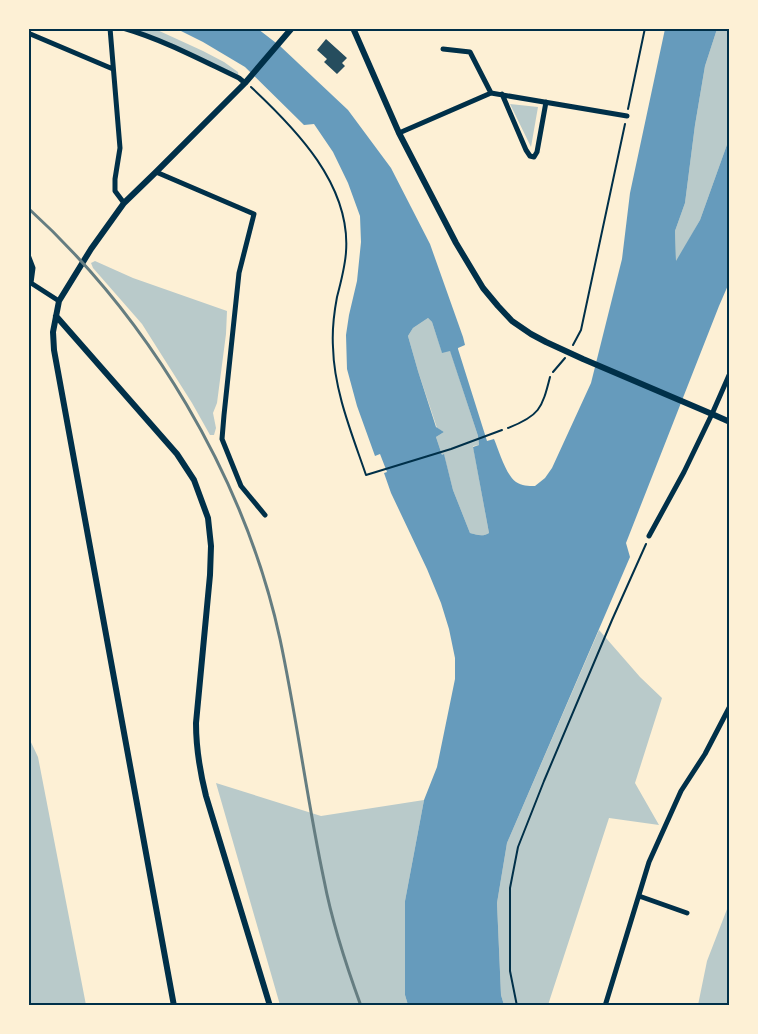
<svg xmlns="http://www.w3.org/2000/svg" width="758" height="1034" viewBox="0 0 758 1034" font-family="Ubuntu,sans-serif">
<rect width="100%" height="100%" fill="#fdf0d5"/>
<path fill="#b9caca" d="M 123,29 L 155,29 L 203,51 L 224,62 L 238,72 L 239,78 L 179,49 Z
M 717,29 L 729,29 L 729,139 L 700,220 L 676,263 L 675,231 L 685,203 L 695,125 L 705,66 Z
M 510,104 L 538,107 L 531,147 Z
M 95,261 L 133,278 L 227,311 L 226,334 L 217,403 L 213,413 L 216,428 L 214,435 L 210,435 L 192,403 L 142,324 L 93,268 L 91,263 Z
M 428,318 L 432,322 L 442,352 L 450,350 L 478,436 L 479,445 L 473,446 L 489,533 C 483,537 477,535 470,533 L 453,490 L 444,455 L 442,455 L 436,437 L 444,432 L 437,428 L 418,371 L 408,336 L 413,328 Z
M 599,630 L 640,677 L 662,698 L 635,783 L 659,825 L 609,818 L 548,1005 L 504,1005 L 501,995 L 497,903 L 507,843 Z
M 29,738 L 38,757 L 86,1005 L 29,1005 Z
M 216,783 L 321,816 L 424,800 L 405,901 L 405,995 L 408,1005 L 280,1005 Z
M 729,904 L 729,1005 L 698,1005 L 707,961 Z"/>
<path fill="#669bbc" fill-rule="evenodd" d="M 177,29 L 258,29 L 280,46 L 348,110 L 391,168 L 430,244 L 463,337 L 465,345 L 458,348 L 458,349 L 487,441 L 494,439 C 499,451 506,475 516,482 C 522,486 528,486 535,486 L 545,478 L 552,468 L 591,383 L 622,259 L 630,193 L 665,29 L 717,29 L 705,66 L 695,125 L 685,203 L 675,231 L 676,261 L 700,220 L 729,139 L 729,283 L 719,306 L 626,543 L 630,557 L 507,843 L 497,903 L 501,995 L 504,1005 L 408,1005 L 405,995 L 405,901 L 424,800 L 437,767 L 455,679 L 455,658 L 449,629 L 441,603 L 427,569 L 391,493 L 384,473 L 387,472 L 380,454 L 375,456 L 357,406 L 347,369 L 346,335 L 349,315 L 357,281 L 361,242 L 360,216 L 348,183 L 333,152 L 314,124 L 304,125 L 245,67 L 203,42 ZM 428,318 L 432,322 L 442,353 L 450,351 L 478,436 L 479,445 L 473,447 L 489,533 C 483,537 477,535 470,533 L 453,490 L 444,454 L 442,455 L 436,437 L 444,432 L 436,427 L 418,371 L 408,336 L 413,328 Z"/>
<path fill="#264d5e" d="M 326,39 L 347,58 L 342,63 L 345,66 L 337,74 L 324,62 L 327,59 L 317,50 Z"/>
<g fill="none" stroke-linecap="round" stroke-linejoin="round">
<path stroke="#003049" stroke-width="2" d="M 251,87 C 296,129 351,185 346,252 C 345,267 341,282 337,297 C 334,313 332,331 333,347 C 334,391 352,434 366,475 L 451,449 L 502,430
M 628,109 L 645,28
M 573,345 L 581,330 L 625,124
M 553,372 L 565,358
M 730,506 L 730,508
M 517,1006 L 510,971 L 510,888 L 518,847 L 544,781 L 612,620 L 646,544"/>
<path stroke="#003049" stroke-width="2" d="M 508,428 C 539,416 542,409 550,377"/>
<path stroke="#003049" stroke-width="5" d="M 110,28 L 120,148 L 115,179 L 115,191 L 124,203
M 123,28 C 164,40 201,60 239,78 L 245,83
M 28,33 L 113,69
M 443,49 L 470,52 L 491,93
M 502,94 L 526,150 L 530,156 L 534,157 L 537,152 L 546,102
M 399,133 L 491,93 L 627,116
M 156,172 L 254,214 L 239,273 L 224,415 L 222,439 L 241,486 L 265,515
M 28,255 L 33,268 L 31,283
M 31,283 L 59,301
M 649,536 L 684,472 L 712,414 L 730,373
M 639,896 L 687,913
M 605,1006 L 649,862 L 681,791 L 705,754 L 730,706"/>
<path stroke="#003049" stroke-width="6" d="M 353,28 L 399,133 L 456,243 L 483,288 L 498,306 L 512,321 L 531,334 L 546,342 L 583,359 L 712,414 L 730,422
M 56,316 L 177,454 L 194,480 L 208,518 L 211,546 L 210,575 L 196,723 C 196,748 200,772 206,796 L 270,1006
M 174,1006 L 54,350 L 53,332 L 59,301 L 91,249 L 124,203 L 156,172 L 245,83 L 292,28"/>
<path stroke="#657d81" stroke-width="3" d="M 28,208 C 150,319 245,478 280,639 C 297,719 307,800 324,880 C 332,922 346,965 361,1006"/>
</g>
<rect width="758" height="1034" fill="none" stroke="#fdf0d5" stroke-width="60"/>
<rect x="30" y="30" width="698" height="974" fill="none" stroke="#003049" stroke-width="2"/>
</svg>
